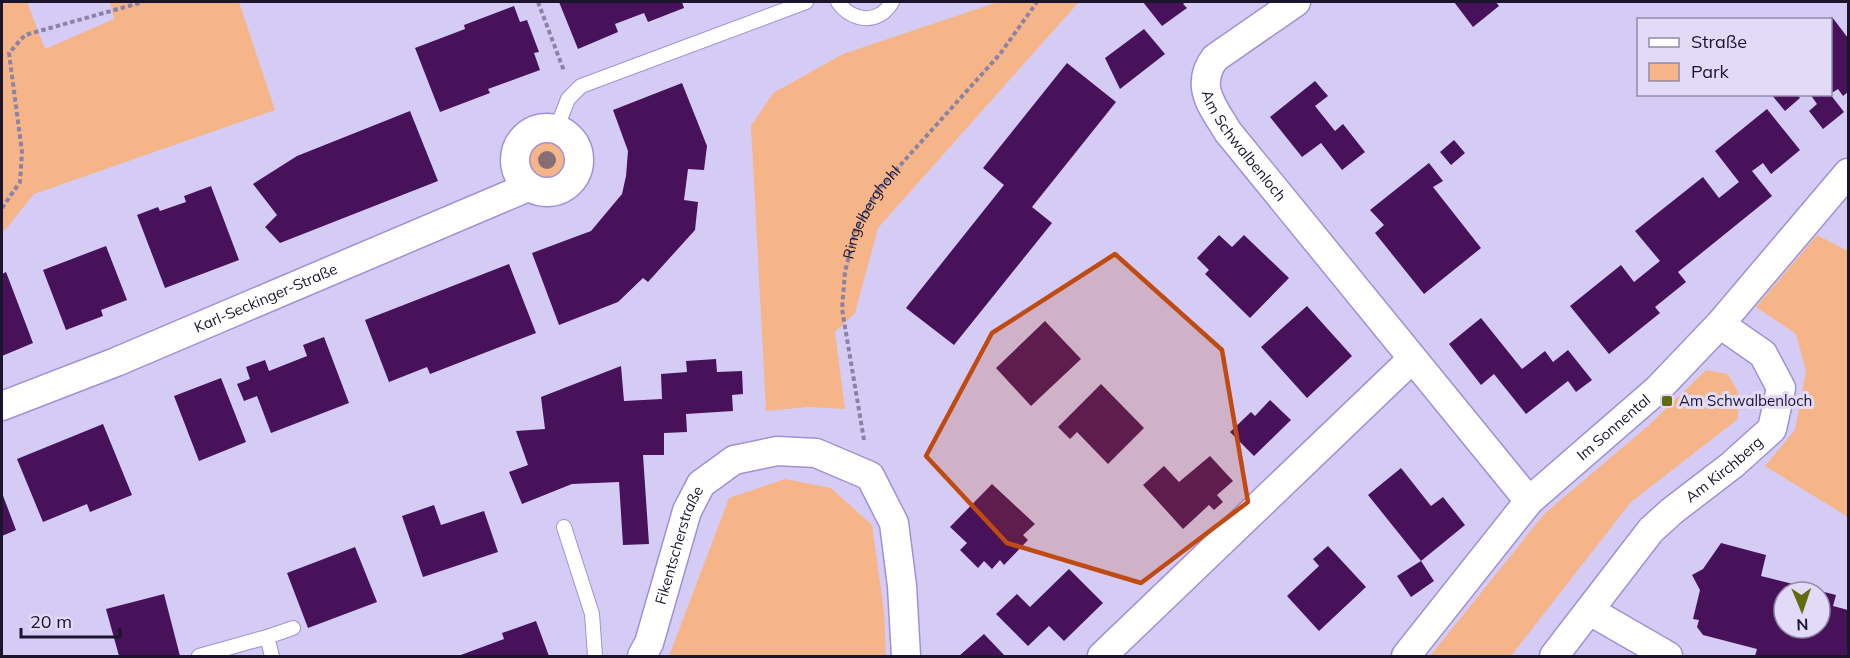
<svg xmlns="http://www.w3.org/2000/svg" width="1850" height="658" viewBox="0 0 1850 658" font-family="Mulish,sans-serif">
<rect width="100%" height="100%" fill="#d5ccf6"/>
<path fill="#f6b588" d="M 2,2 L 27,2 L 45,49 L 114,19 L 110,2 L 239,2 L 275,110 L 34,194 L 5,230 L 2,232 Z
M 998,2 L 1079,2 L 878,228 L 855,313 L 835,332 L 845,409 L 808,407 L 766,411 L 751,126 L 773,93 L 843,54 Z
M527 161a20 20 0 1 1 40 0a20 20 0 1 1-40 0Z
M 1817,235 L 1848,251 L 1848,517 L 1765,466 L 1795,430 L 1806,371 L 1796,334 L 1756,307 Z
M 1706,370 L 1728,374 L 1738,392 L 1738,419 L 1631,502 L 1511,656 L 1430,656 L 1545,513 L 1648,426 Z
M 785,479 L 831,488 L 872,525 L 884,611 L 886,656 L 669,656 L 729,498 Z"/>
<path fill="#47125a" fill-rule="evenodd" d="M 559,2 L 682,2 L 684,8 L 648,22 L 644,13 L 615,24 L 618,32 L 578,49 Z
M 1143,2 L 1186,2 L 1183,4 L 1187,8 L 1162,26 Z
M 1454,2 L 1496,2 L 1499,6 L 1473,27 Z
M 514,6 L 520,22 L 527,20 L 539,52 L 534,53 L 540,70 L 488,89 L 490,93 L 440,112 L 415,48 L 465,29 L 464,25 Z
M 1832,17 L 1848,38 L 1848,92 L 1843,96 L 1838,89 L 1830,94 L 1830,18 Z
M 1144,29 L 1165,54 L 1120,89 L 1105,58 Z
M 1067,63 L 1116,102 L 1032,207 L 1052,223 L 954,345 L 906,308 L 1004,185 L 983,168 Z
M 1315,81 L 1328,96 L 1315,106 L 1335,131 L 1343,124 L 1365,152 L 1342,170 L 1321,143 L 1302,157 L 1270,117 Z
M 682,83 L 707,146 L 704,170 L 688,169 L 684,200 L 698,202 L 695,230 L 648,282 L 643,278 L 618,302 L 559,325 L 532,253 L 591,231 L 622,194 L 626,176 L 628,151 L 613,110 Z
M 1771,94 L 1797,94 L 1800,98 L 1785,111 Z
M 1810,94 L 1830,94 L 1844,112 L 1823,129 L 1809,111 L 1817,104 Z
M 1767,109 L 1800,150 L 1771,174 L 1763,163 L 1752,171 L 1772,196 L 1678,272 L 1686,282 L 1655,307 L 1660,313 L 1609,354 L 1570,306 L 1621,265 L 1634,282 L 1660,261 L 1635,231 L 1703,177 L 1719,198 L 1739,182 L 1715,151 Z
M 410,111 L 438,181 L 280,243 L 265,227 L 277,215 L 253,184 L 297,156 Z
M 1454,140 L 1465,153 L 1451,165 L 1440,152 Z
M 1429,163 L 1443,181 L 1433,187 L 1481,248 L 1424,294 L 1375,233 L 1384,225 L 1370,210 Z
M 211,186 L 239,260 L 165,288 L 137,215 L 158,207 L 160,211 L 186,202 L 184,196 Z
M 1219,235 L 1232,247 L 1244,235 L 1289,278 L 1250,318 L 1205,274 L 1209,270 L 1197,258 Z
M 106,246 L 127,300 L 101,310 L 103,316 L 66,330 L 43,270 Z
M 509,264 L 536,333 L 430,374 L 427,367 L 389,382 L 365,320 Z
M 6,272 L 33,343 L 2,356 L 2,274 Z
M 1307,306 L 1352,356 L 1307,398 L 1261,347 Z
M 1481,318 L 1522,369 L 1545,351 L 1553,362 L 1568,350 L 1592,380 L 1576,392 L 1568,381 L 1526,414 L 1494,374 L 1481,385 L 1449,344 Z
M 1045,321 L 1081,359 L 1031,406 L 996,368 Z
M 324,337 L 349,403 L 271,433 L 257,396 L 244,401 L 237,384 L 250,379 L 246,367 L 265,360 L 269,371 L 307,356 L 303,345 Z
M 716,359 L 717,372 L 742,371 L 743,394 L 732,395 L 733,411 L 686,414 L 687,432 L 664,433 L 664,455 L 643,455 L 649,544 L 623,545 L 619,482 L 572,484 L 522,504 L 509,472 L 528,465 L 516,431 L 545,429 L 541,397 L 621,366 L 624,401 L 662,399 L 661,374 L 687,372 L 686,361 Z
M 221,378 L 246,442 L 199,461 L 174,396 Z
M 1101,384 L 1144,428 L 1108,464 L 1077,432 L 1070,439 L 1058,427 Z
M 1270,400 L 1291,420 L 1254,456 L 1230,432 L 1251,412 L 1255,416 Z
M 103,424 L 132,495 L 90,512 L 87,504 L 43,522 L 17,459 Z
M 1210,456 L 1233,481 L 1217,495 L 1223,502 L 1214,510 L 1209,505 L 1183,529 L 1143,485 L 1164,466 L 1179,482 Z
M 1401,468 L 1431,506 L 1443,497 L 1465,525 L 1421,561 L 1434,581 L 1411,597 L 1397,576 L 1421,561 L 1368,495 Z
M 992,484 L 1035,524 L 1023,535 L 1028,540 L 1004,565 L 1000,560 L 992,569 L 984,561 L 978,568 L 960,550 L 967,543 L 950,527 Z
M 2,493 L 16,530 L 2,536 Z
M 434,505 L 441,525 L 484,511 L 498,552 L 423,577 L 402,516 Z
M 1721,543 L 1766,555 L 1761,576 L 1836,595 L 1833,606 L 1848,610 L 1848,656 L 1755,656 L 1757,649 L 1703,635 L 1697,627 L 1699,620 L 1693,619 L 1700,590 L 1692,575 L 1703,569 ZM 1784,592 L 1820,592 L 1820,628 L 1784,628 Z
M 1328,546 L 1366,587 L 1319,631 L 1287,596 L 1319,566 L 1313,559 Z
M 355,547 L 377,602 L 308,628 L 287,573 Z
M 1069,569 L 1103,603 L 1064,641 L 1049,626 L 1028,646 L 996,614 L 1017,594 L 1030,607 Z
M 164,594 L 180,656 L 119,656 L 106,609 Z
M 536,621 L 549,656 L 458,656 L 504,639 L 502,633 Z
M 984,634 L 1005,656 L 959,656 Z"/>
<g fill="none" stroke-linecap="round" stroke-linejoin="round">
<g stroke="#a190d3" stroke-width="16">
<path id="service" d="M 838,2 C 852,22 879,25 892,2
M 556,130 L 568,99 L 581,86 L 806,2
M 564,527 L 592,614 L 595,656
M 267,637 L 293,628
M 199,656 L 267,637 L 272,656"/>
</g>
<g stroke="#a190d3" stroke-width="31">
<g id="minor">
<path id="s2" d="M 1296,2 L 1215,58 C 1194,86 1213,107 1228,132 L 1529,501"/>
<circle cx="547" cy="160" r="32"/>
<path id="s3" d="M 2,406 L 116,362 L 528,187"/>
<path d="M 1590,611 L 1668,656"/>
<path id="s4" d="M 642,656 L 649,643 L 687,511 L 701,484 L 734,460 L 777,451 L 816,453 L 870,476 L 894,523 L 902,586 L 906,656"/>
<path d="M 1102,656 L 1412,359"/>
<path id="s5" d="M 1406,656 L 1529,501 L 1658,389 L 1720,324 L 1848,173"/>
<path id="s6" d="M 1554,656 L 1651,530 L 1672,511 L 1732,465 L 1772,429 L 1781,388 L 1763,354 L 1720,324"/>
</g>
</g>
<g stroke="#8b83a6" stroke-width="4" stroke-dasharray="4.5 3" stroke-linecap="butt">
<path d="M 538,2 L 564,71"/>
<path d="M 2,208 L 20,182 L 22,152 L 9,53 L 25,35 L 143,2"/>
<path id="s1" d="M 864,440 L 842,309 L 845,272 L 855,231 L 878,190 L 1000,54 L 1037,2"/>
</g>
<use href="#service" stroke="#fff" stroke-width="14"/>
<use href="#minor" stroke="#fff" stroke-width="28"/>
</g>
<circle fill="#856f74" cx="547" cy="160" r="9"/>
<path fill="#bf4b13" fill-opacity="0.2" stroke="#bf4b13" stroke-width="4.5" stroke-linejoin="round" d="M 1115,254 L 1222,350 L 1248,502 L 1141,583 L 1007,543 L 926,456 L 992,333 Z"/>
<rect fill="#626b10" stroke="#e2dbf8" stroke-width="2" x="1661" y="395" width="12" height="12" rx="3"/>
<g text-anchor="middle" stroke-width="6" stroke-linejoin="round" paint-order="stroke">
<g font-size="15" fill="#1b142d" stroke="#e2dbf8">
<text dy="5" stroke="none"><textPath href="#s2" startOffset="200">Am Schwalbenloch</textPath></text>
<text dy="5" stroke="none"><textPath href="#s1" startOffset="236">Ringelberghohl</textPath></text>
<text dy="5" stroke="none"><textPath href="#s3" startOffset="285">Karl-Seckinger-Straße</textPath></text>
<text dy="5" stroke="none"><textPath href="#s5" startOffset="310">Im Sonnental</textPath></text>
<text dy="5" stroke="none"><textPath href="#s6" startOffset="254">Am Kirchberg</textPath></text>
<text dy="5" stroke="none"><textPath href="#s4" startOffset="117">Fikentscherstraße</textPath></text>
</g>
<g font-size="15" fill="#1b142d" stroke="#e2dbf8" text-anchor="start">
<text x="1679" y="406">Am Schwalbenloch</text>
</g>
</g>
<rect width="1850" height="658" fill="none" stroke="#1b142d" stroke-width="6"/>
<rect x="1637" y="18" width="195" height="78" fill="#e2dbf8" stroke="#928ba7" stroke-width="1.5"/>
<rect x="1649" y="38" width="30" height="9" fill="#ffffff" stroke="#928ba7" stroke-width="1.5"/>
<text x="1691" y="48" font-size="18" fill="#1b142d">Straße</text>
<rect x="1649" y="63" width="30" height="18" fill="#f6b588" stroke="#928ba7" stroke-width="1.5"/>
<text x="1691" y="78" font-size="18" fill="#1b142d">Park</text>
<g transform="translate(1802 610) rotate(178)"><circle r="28" fill="#e2dbf8" stroke="#928ba7" stroke-width="1.5"/>
<path d="M0-4.5L10 22L0 15L-10 22Z" fill="#626b10"/>
<text y="-9" font-size="16" font-weight="bold" text-anchor="middle" fill="#1b142d">N</text>
</g>
<path d="M21 628v9h99v-9" fill="none" stroke="#1b142d" stroke-width="3"/>
<text x="30" y="628" font-size="18" fill="#1b142d" stroke="#e2dbf8" stroke-width="4.5" paint-order="stroke">20 m</text>
</svg>
